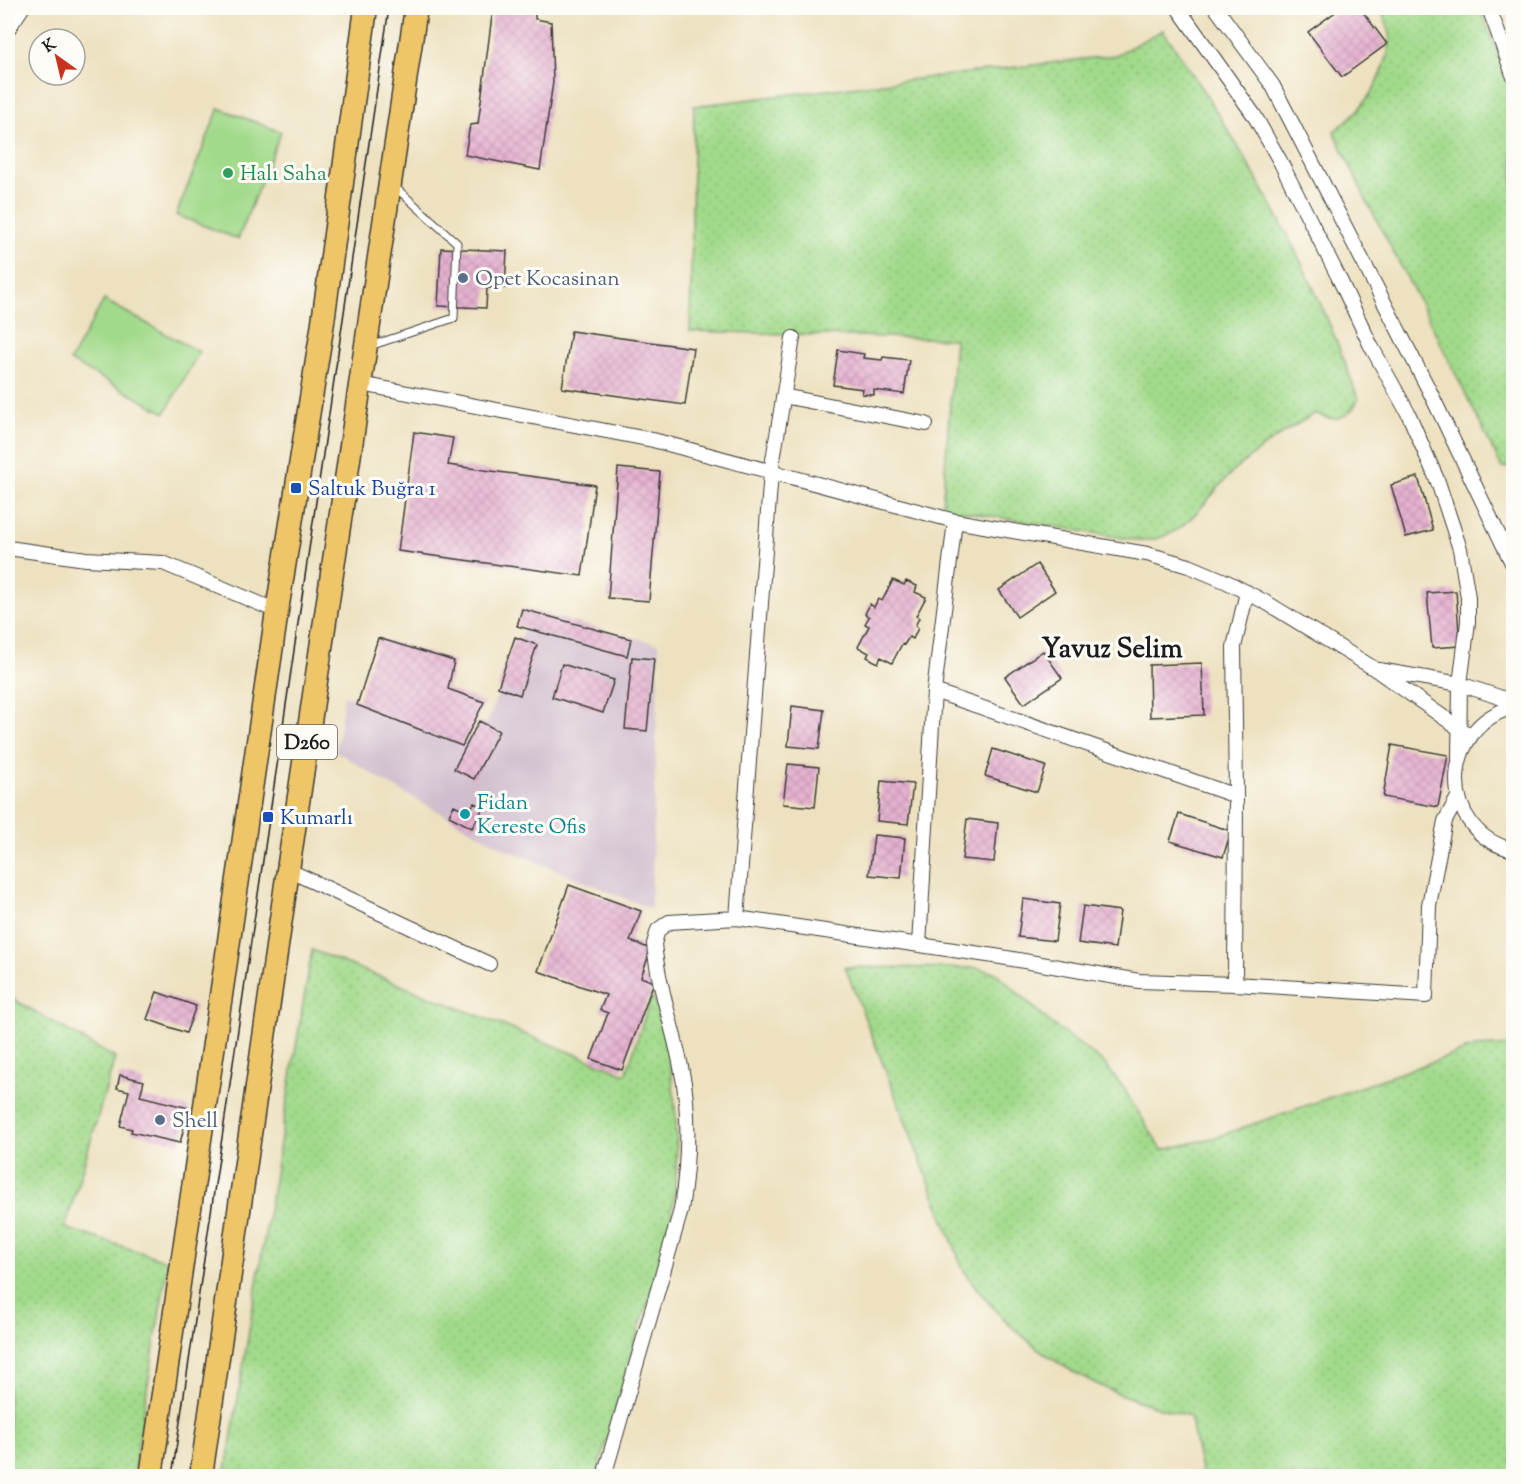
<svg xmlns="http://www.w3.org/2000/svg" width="1521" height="1484" viewBox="0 0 1521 1484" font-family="'Sorts Mill Goudy',serif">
<defs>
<pattern id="grass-dots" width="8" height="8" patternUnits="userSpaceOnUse" patternTransform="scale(1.5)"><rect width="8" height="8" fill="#a2da8b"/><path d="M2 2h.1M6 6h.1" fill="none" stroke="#8bba77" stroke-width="1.8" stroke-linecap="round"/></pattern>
<pattern id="building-cross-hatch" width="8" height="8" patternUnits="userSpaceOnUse" patternTransform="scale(1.5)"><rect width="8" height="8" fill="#e5b2d0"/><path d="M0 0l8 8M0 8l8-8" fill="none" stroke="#c498b2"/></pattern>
</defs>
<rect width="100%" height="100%" fill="#fdfcf7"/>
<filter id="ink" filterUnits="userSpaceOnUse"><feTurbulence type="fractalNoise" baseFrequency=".0167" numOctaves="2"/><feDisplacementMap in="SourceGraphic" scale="12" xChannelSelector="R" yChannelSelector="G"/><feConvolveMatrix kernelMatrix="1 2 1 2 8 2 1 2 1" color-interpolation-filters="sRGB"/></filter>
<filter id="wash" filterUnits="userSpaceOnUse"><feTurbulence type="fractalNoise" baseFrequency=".008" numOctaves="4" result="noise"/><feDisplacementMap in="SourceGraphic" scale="24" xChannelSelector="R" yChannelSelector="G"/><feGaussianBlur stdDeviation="1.35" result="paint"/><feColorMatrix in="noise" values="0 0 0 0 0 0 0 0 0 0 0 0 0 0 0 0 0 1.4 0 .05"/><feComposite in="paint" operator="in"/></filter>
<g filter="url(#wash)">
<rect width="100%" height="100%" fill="#ede1c0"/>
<path fill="#d0bdcd" d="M 531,611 L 659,644 L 651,909 L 506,849 L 390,785 L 336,751 L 344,695 L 478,745 Z"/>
<path fill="url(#grass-dots)" stroke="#5f7b54" stroke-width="1.5" d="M 1381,8 L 1480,8 L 1513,91 L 1513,466 L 1502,468 L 1425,312 L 1366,200 L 1334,131 C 1360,112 1379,88 1387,57 C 1388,50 1391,41 1390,34 C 1388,25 1383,16 1381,8 Z
M 1163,30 C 1241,145 1313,266 1358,399 C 1351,418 1334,424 1316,413 C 1288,429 1262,446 1237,468 C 1204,497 1191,537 1142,541 L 942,508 L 955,339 L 690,331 L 694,106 L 1116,55 Z
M 312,950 L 626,1074 L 652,994 C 679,1072 685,1170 664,1250 C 655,1285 642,1319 631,1354 C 619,1394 608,1435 597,1476 L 225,1476 Z
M 845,967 L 978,968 L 996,973 L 1051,1023 L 1104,1063 L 1122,1086 L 1162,1150 L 1213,1138 L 1475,1047 L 1513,1045 L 1513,1476 L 1202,1476 L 1190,1416 C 1095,1393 1019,1352 963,1269 Z
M 8,996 L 115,1058 L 65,1228 L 168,1261 L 133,1476 L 8,1476 Z"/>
<path fill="#a2da8b" stroke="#5f7b54" stroke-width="1.5" d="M 219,108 L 281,132 L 238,239 L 176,215 Z
M 104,300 L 199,352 L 165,413 L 70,361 Z"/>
<g id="blocks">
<path fill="url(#building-cross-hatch)" d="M 493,8 L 535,8 L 535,19 L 551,22 L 553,82 L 540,170 L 465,155 L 470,125 L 478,124 Z
M 1341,8 L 1360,8 L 1387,44 L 1342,77 L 1308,32 Z
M 441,248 L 507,251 L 505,288 L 487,288 L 486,308 L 438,306 Z
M 571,331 L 693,348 L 685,405 L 562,388 Z
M 838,350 L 864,354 L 863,358 L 882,360 L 883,357 L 909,360 L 904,394 L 874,390 L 874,395 L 862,394 L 863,389 L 833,385 Z
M 414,432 L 453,438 L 448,465 L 595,485 L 582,576 L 398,551 Z
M 618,468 L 660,472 L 649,601 L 608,598 Z
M 1418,477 L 1433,530 L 1406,537 L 1391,485 Z
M 1037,564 L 1055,591 L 1017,617 L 999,590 Z
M 893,580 L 904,585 L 906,581 L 917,586 L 915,592 L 926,597 L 916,616 L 919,618 L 915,626 L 918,628 L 913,639 L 909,637 L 904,645 L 902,644 L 892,663 L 881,657 L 878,663 L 867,657 L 869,653 L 858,647 L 869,626 L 865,624 L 869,617 L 865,614 L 870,604 L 874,607 L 878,599 L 882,601 Z
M 1456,591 L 1460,646 L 1432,648 L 1427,593 Z
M 522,609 L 631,639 L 627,656 L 517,626 Z
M 515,637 L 537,645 L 520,695 L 498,687 Z
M 378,638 L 454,661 L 448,689 L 484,702 L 462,746 L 357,705 Z
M 1043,651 L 1062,678 L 1024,704 L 1005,677 Z
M 632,657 L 654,659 L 647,731 L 625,729 Z
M 1202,663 L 1204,715 L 1150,717 L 1149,665 Z
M 562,664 L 614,680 L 603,713 L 552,697 Z
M 792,706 L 824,710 L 819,749 L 788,746 Z
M 479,721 L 499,731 L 474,779 L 454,769 Z
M 1392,745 L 1448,755 L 1438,807 L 1383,797 Z
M 993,749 L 1046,766 L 1037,792 L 985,776 Z
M 788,764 L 819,767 L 815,807 L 783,804 Z
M 881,781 L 913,784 L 908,824 L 877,821 Z
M 474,803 L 483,808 L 472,828 L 449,816 L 454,805 L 469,812 Z
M 1179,814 L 1231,831 L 1223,857 L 1170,841 Z
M 967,819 L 998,823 L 994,862 L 962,859 Z
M 874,835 L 905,838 L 901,878 L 869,875 Z
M 569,885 L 641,911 L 630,941 L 651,949 L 641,977 L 654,982 L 622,1070 L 591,1059 L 608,1013 L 600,1010 L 606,995 L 538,971 Z
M 1023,899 L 1060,904 L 1055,941 L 1018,937 Z
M 1083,906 L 1120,911 L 1115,948 L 1078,943 Z
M 157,992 L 196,1006 L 186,1033 L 147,1019 Z
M 120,1075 L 144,1081 L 140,1096 L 189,1108 L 180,1143 L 131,1132 L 132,1129 L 120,1126 L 129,1091 L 117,1088 Z"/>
</g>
</g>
<g filter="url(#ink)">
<use href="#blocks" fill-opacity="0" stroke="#3b3a35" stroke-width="1.5"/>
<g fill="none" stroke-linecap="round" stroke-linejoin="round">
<g stroke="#3b3a35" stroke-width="9">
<path id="service" d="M 370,346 L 454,318 L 457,243 L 395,187"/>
</g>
<g stroke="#3b3a35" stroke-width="16">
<path id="minor" d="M 1178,8 L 1254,115 L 1280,161 L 1338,276 L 1370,344 L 1408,413 L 1438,482 L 1460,549 L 1468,597 L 1468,622 L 1460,684 L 1459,759
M 1216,8 L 1273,86 L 1430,392 L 1514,567
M 1489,8 L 1514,77
M 8,29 L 22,8
M 361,384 L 653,440 L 955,521 L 1147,554 L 1189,566 L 1227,582 L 1267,603 L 1375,669 L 1470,736
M 783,396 L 926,424
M 8,548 L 86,559 L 163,563 L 277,611
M 1247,592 L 1234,647 L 1236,796 L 1235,984 L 1426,996 L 1429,905 L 1445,821 L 1458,797
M 1379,670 L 1460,684 L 1514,702
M 934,691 L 1236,796
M 1514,707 C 1439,726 1437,833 1514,850
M 288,870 L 489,964
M 737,918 L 771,472 L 793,338
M 919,945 L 934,691 L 955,521
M 604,1476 L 681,1210 C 688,1164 691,1113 681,1067 C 673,1026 658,986 654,944 L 658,930 L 669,922 L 737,918 L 1001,957 L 1139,981 L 1235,984"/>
</g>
<g stroke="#3b3a35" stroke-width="25">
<path id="trunk" d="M 151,1476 L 277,611 L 322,329 L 366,8
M 201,1476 L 288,870 L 416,8"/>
</g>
<use href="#service" stroke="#fff" stroke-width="7"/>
<use href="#minor" stroke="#fff" stroke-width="14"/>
<use href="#trunk" stroke="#eec569" stroke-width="22"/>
<path stroke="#1c1c1c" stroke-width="1.5" d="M 172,1476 L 389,8"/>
</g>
</g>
<circle fill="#2e9e5b" stroke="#fdfcf7" stroke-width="2" cx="228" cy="173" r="6"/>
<g fill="#5c6f8a" stroke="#fdfcf7" stroke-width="2">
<circle cx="463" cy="278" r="6"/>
<circle cx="160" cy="1120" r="6"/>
</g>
<g fill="#1a4fb4" stroke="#fdfcf7" stroke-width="2">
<rect x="290" y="482" width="12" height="12" rx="3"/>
<rect x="262" y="811" width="12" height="12" rx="3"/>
</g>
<circle fill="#0f9aa8" stroke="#fdfcf7" stroke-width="2" cx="465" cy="814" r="6"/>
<g text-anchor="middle" stroke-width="6" stroke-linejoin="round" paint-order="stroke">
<rect fill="#fdfcf7" stroke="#605f5e" stroke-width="1.5" x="277" y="725" width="60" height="34" rx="4.5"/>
<g font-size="20" font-weight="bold" fill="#1c1c1c">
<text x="307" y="749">D260</text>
</g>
<g font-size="21" fill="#27864d" stroke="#fdfcf7" text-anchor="start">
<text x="240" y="180">Halı Saha</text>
</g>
<g font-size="21" fill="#4e5e75" stroke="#fdfcf7" text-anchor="start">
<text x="475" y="285">Opet Kocasinan</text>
<text x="172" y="1127">Shell</text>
</g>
<g font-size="21" fill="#164399" stroke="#fdfcf7" text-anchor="start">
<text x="308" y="495">Saltuk Buğra 1</text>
<text x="280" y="824">Kumarlı</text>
</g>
<g font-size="21" fill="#0d838f" stroke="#fdfcf7" text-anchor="start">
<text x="477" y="809">Fidan<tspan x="477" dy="24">Kereste Ofis</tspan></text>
</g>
<g font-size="27" font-weight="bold" fill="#1c1c1c" stroke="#fdfcf7">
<text x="1112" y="657">Yavuz Selim</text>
</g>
</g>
<rect width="1521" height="1484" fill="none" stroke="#fdfcf7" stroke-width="30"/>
<g transform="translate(57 57) rotate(326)"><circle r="28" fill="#fdfcf7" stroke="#a3a29f" stroke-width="1.5"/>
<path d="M0-4.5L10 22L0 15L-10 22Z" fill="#c8321e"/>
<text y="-9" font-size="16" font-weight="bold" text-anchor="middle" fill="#1c1c1c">K</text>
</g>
</svg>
